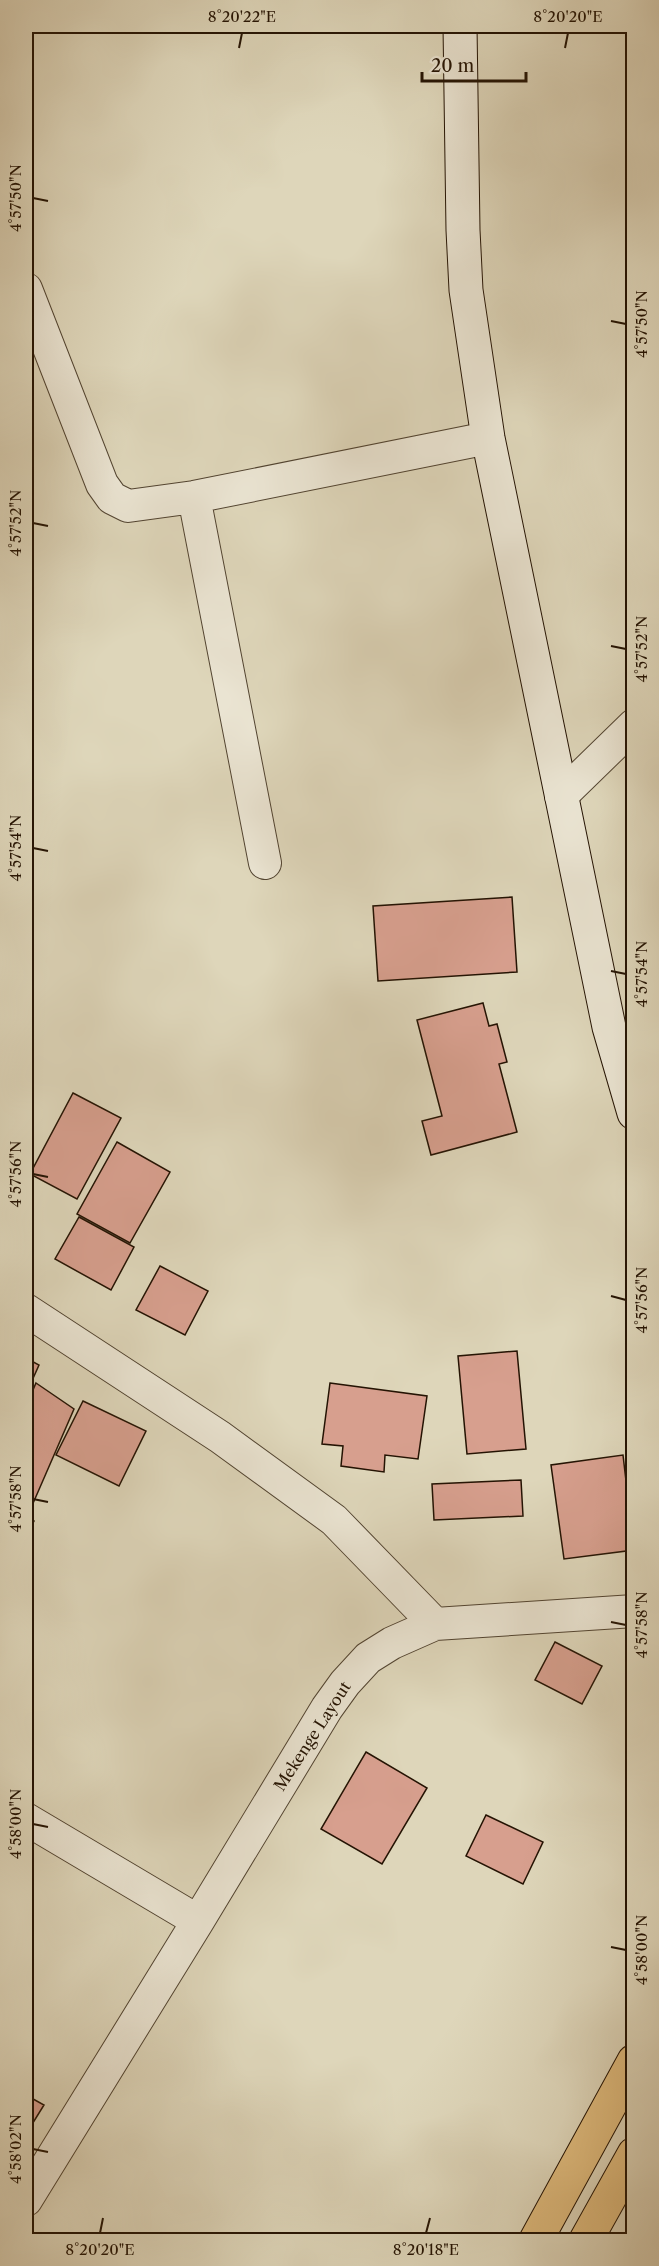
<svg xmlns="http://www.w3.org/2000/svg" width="659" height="2266" viewBox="0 0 659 2266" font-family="'Libre Caslon Text',serif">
<rect width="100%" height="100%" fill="#ded6ba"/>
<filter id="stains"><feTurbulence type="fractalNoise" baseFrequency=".00333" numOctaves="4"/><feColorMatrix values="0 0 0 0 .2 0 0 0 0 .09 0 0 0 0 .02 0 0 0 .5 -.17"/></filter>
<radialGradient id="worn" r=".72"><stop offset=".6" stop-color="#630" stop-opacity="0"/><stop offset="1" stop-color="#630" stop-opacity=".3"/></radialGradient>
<path fill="#d79f8e" stroke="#241303" stroke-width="1.5" d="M 512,897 L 517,972 L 378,981 L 373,906 Z
M 483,1003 L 489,1026 L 497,1024 L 507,1062 L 499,1064 L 517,1132 L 431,1155 L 422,1121 L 442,1116 L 417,1020 Z
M 73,1093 L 121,1118 L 77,1199 L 30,1174 Z
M 117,1142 L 170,1172 L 130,1243 L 77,1214 Z
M 79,1217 L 134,1247 L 111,1290 L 55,1259 Z
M 160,1266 L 208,1291 L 185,1335 L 136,1310 Z
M 517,1351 L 526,1449 L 467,1454 L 458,1356 Z
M 26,1358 L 39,1365 L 26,1394 Z
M 36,1383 L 74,1409 L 31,1508 L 26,1505 L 26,1406 Z
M 330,1383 L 427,1396 L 418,1459 L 385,1455 L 384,1472 L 341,1466 L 343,1446 L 322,1444 Z
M 83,1401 L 146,1431 L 119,1486 L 56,1455 Z
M 623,1455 L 634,1550 L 564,1559 L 551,1465 Z
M 521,1480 L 523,1516 L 434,1520 L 432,1484 Z
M 26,1516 L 34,1521 L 26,1536 Z
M 555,1642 L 602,1666 L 582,1704 L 535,1680 Z
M 366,1752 L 427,1788 L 382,1864 L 321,1829 Z
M 486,1815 L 543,1842 L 523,1884 L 466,1856 Z
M 26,2095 L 44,2105 L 26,2134 Z"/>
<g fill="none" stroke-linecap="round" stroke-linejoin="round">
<g stroke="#524431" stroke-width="34">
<path id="street" d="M 26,289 L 102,484 L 112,498 L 128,506 L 194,497 L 488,438
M 194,497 L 265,863
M 561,796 L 634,725
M 26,1310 L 220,1437 L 334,1520 L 435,1624
M 26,1819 L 198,1921
M 26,2200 L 198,1921 L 327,1708 L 345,1683 L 368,1658 L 392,1643 L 435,1624 L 634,1611"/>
</g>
<g stroke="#241303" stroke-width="35">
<path id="secondary" d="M 460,26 L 463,230 L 466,290 L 488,438 L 609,1027 L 634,1113"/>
</g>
<g stroke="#241303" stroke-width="35">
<path id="highway" d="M 536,2240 L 634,2061
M 586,2240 L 634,2154"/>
</g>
<use href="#street" stroke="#eae4d2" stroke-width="32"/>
<use href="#secondary" stroke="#eae4d2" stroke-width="33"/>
<use href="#highway" stroke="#dfbb7d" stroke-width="33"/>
</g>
<path fill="none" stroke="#241303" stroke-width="2" d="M 239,48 L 242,33M 565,48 L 568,33M 33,198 L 48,201M 611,321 L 626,324M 33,523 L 48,526M 611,646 L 626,649M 33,848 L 48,851M 611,971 L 626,974M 33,1174 L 48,1177M 611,1296 L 626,1300M 33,1499 L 48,1502M 611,1622 L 626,1625M 33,1824 L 48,1827M 611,1947 L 626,1950M 33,2149 L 48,2152M 100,2233 L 103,2218M 426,2233 L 430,2218"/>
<g text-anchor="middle" stroke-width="4.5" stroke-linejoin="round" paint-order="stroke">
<g font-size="16" fill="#241303" stroke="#eae4d2">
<text transform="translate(312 1736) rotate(-57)" y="6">Mekenge Layout</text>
</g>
</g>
<rect width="659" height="2266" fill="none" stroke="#ded6ba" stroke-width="66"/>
<path d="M422 72v9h104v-9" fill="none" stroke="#241303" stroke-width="3"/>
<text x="431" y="72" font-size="18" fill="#241303" stroke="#eae4d2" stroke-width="4.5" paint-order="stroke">20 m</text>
<rect x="33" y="33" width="593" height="2200" fill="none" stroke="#241303" stroke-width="2"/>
<g font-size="15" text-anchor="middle" fill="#241303">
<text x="242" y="22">8°20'22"E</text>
<text x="568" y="22">8°20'20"E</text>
<text transform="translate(16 198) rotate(-90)" y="5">4°57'50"N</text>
<text transform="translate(642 324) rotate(-90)" y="5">4°57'50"N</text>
<text transform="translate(16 523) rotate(-90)" y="5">4°57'52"N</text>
<text transform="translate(642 649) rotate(-90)" y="5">4°57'52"N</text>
<text transform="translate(16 848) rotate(-90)" y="5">4°57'54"N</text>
<text transform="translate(642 974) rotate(-90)" y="5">4°57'54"N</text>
<text transform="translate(16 1174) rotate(-90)" y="5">4°57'56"N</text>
<text transform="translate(642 1300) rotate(-90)" y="5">4°57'56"N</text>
<text transform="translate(16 1499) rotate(-90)" y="5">4°57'58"N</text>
<text transform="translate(642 1625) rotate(-90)" y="5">4°57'58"N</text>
<text transform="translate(16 1824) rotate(-90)" y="5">4°58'00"N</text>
<text transform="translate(642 1950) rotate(-90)" y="5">4°58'00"N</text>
<text transform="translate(16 2149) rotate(-90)" y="5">4°58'02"N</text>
<text x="100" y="2255">8°20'20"E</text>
<text x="426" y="2255">8°20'18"E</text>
</g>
<rect width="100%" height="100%" filter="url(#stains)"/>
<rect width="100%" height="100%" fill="url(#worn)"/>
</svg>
